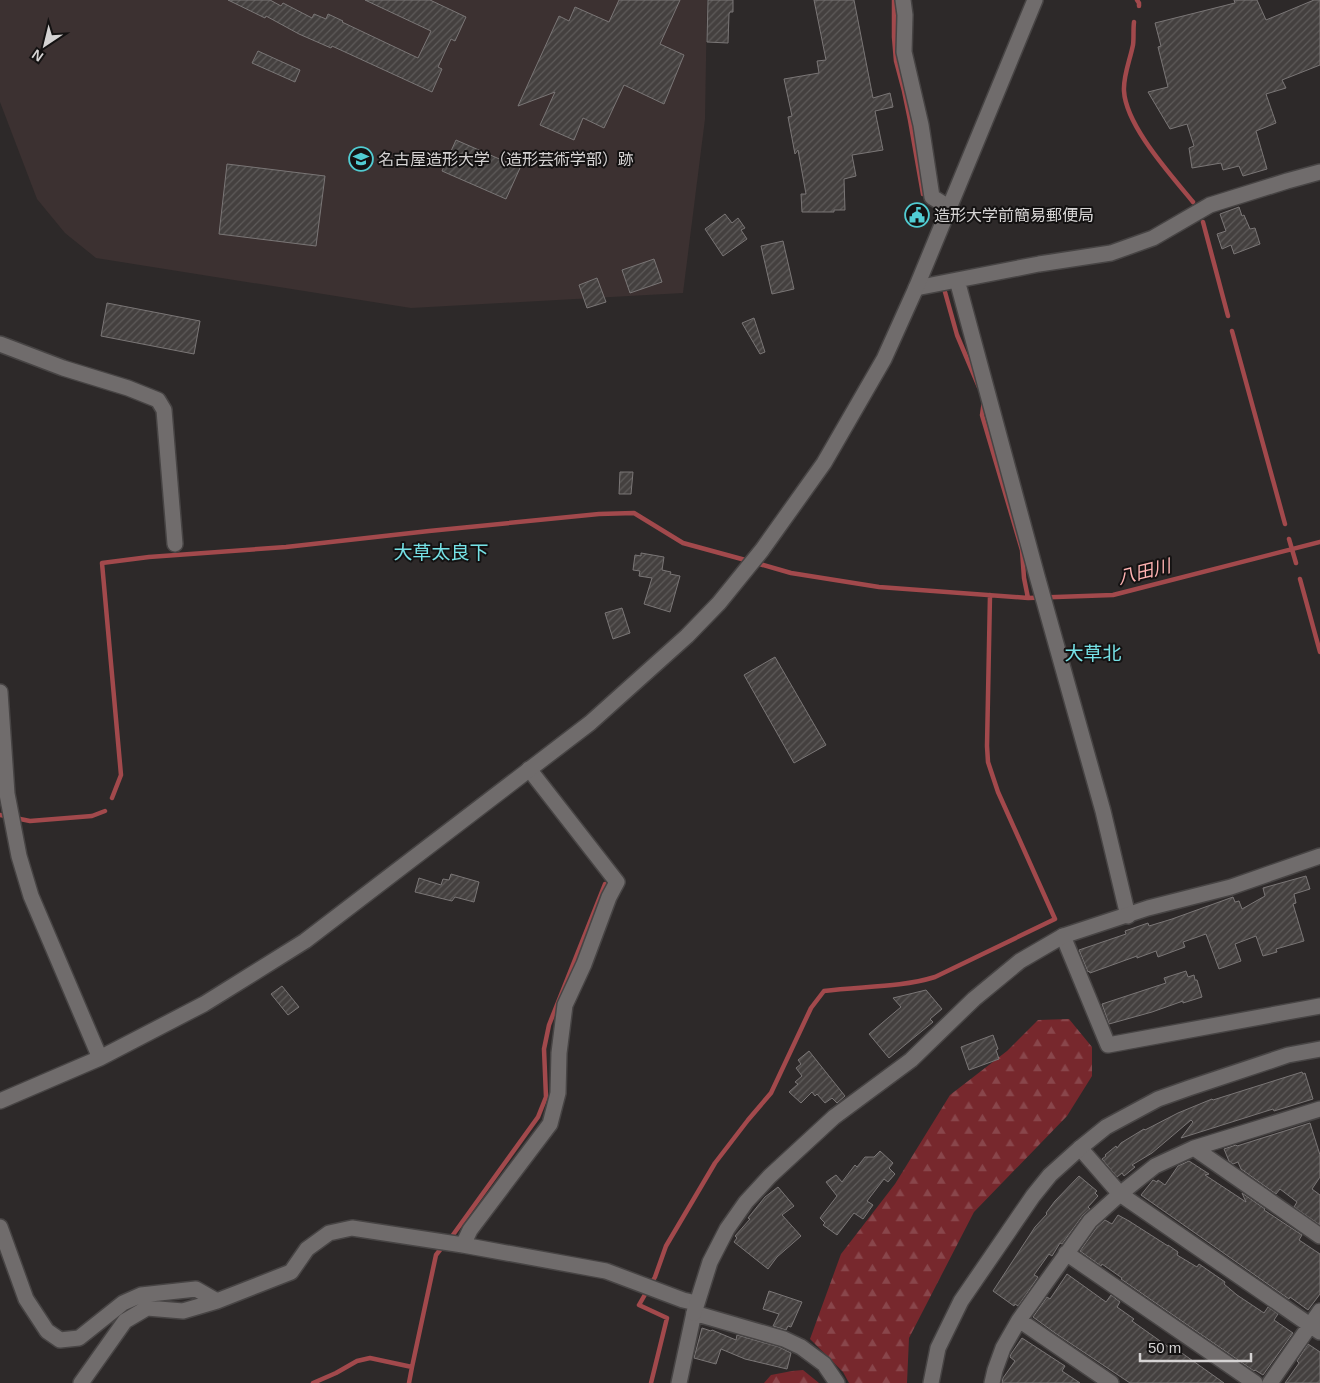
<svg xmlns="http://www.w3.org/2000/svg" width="1320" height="1383" viewBox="0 0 1320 1383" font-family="Helvetica,'Noto Sans JP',sans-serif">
<defs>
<pattern id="forest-firs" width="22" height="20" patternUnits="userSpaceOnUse" patternTransform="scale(1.25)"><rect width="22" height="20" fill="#77282d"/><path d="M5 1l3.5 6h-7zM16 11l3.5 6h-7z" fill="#89464b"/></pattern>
<pattern id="building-hatch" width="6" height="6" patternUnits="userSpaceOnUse" patternTransform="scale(1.25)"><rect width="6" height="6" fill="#44403f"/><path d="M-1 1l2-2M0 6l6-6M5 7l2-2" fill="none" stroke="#5e5b5a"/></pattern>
</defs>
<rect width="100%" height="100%" fill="#2d2929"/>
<path fill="#3c3131" d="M 0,0 L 707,0 L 705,119 L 683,293 L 411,308 L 96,258 L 65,233 L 37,199 L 0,102 Z"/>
<path fill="url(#forest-firs)" d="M 1069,1019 L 1092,1047 L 1092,1076 L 1067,1116 L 974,1212 L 909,1338 L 907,1383 L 849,1383 L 843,1372 L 810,1339 L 841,1254 L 895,1184 L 950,1095 L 1007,1051 L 1038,1020 Z
M 803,1370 L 819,1383 L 764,1383 L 771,1375 L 792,1371 Z"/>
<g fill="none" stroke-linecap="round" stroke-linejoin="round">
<path stroke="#a2494c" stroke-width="4.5" d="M 894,0 L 894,37 L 896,61 L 904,91 L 910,120 L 923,194
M 1137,0 L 1139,3 L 1139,6
M 1134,22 C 1133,30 1134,38 1133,45 C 1130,60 1123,76 1124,91 C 1126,126 1171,175 1193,202
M 1203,222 L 1228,316
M 945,292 L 957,335 L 979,387
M 1232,331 L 1285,524
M 984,401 L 982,415 L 1022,550 L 1024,578 L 1028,598
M 1289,539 L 1296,563
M 756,563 L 791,573 L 879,587 L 1028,598 L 1113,595 L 1320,542
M 1300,579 L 1320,652
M 112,798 L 121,775 L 102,563 L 149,557 L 286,547 L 429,531 L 599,514 L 634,513 L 683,543 L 749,561
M 0,815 L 30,821 L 92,816 L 105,811
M 450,1239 L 538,1117 L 546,1097 L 544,1049 L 549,1025 L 605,884
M 313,1383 L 336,1373 L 357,1361 L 370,1358 L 412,1367 L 436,1255 L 443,1246
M 409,1383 L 412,1367
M 651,1383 L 667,1318 L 639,1305 L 655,1277 L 666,1246 L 715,1163 L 748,1120 L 771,1093 L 811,1008 L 824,991 C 861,986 899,988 935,977 L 1055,919 L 998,792 L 988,762 L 987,746 L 990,595"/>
</g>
<path fill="url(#building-hatch)" stroke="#7a7676" d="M 228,0 L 270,0 L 281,6 L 283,3 L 312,18 L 314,14 L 326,19 L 328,14 L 343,21 L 342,22 L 418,58 L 431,31 L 365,0 L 430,0 L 466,17 L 455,41 L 451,39 L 438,67 L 442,69 L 432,92 L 332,46 L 331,48 L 299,34 L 266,16 L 265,18 Z
M 619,0 L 680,0 L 660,44 L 684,55 L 664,104 L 624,85 L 604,128 L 583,118 L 574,140 L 540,125 L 555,92 L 518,106 L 559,16 L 569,21 L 575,7 L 609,22 Z
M 708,0 L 733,0 L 733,12 L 730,12 L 729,14 L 728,43 L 707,42 Z
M 814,0 L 854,0 L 873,98 L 890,93 L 893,107 L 875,111 L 883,150 L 852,155 L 856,176 L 844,179 L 845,210 L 834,210 L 834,212 L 802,212 L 801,194 L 806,194 L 798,150 L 795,154 L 788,117 L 792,116 L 784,79 L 819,73 L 817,61 L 826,60 Z
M 1234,0 L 1257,0 L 1266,20 L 1314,0 L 1320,0 L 1320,65 L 1282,80 L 1286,88 L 1266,94 L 1276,123 L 1256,131 L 1267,169 L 1243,176 L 1239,166 L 1223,170 L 1221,163 L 1192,168 L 1189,148 L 1194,146 L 1187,124 L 1170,129 L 1148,92 L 1168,87 L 1158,47 L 1161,46 L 1155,23 L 1235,3 Z
M 258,51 L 300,70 L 295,82 L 252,63 Z
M 456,140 L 520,168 L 506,199 L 442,171 Z
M 227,164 L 325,176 L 316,246 L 219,234 Z
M 1239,207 L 1242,216 L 1244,215 L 1250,229 L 1255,228 L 1260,244 L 1234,254 L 1231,245 L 1222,249 L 1217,234 L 1226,231 L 1220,214 Z
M 725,214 L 732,223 L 738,218 L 745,228 L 741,230 L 747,239 L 723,256 L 705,229 Z
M 783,241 L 794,289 L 772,294 L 761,246 Z
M 654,259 L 662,282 L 630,293 L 622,270 Z
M 597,278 L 606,302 L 587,308 L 579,285 Z
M 107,303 L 200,321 L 194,354 L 101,336 Z
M 754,318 L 765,352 L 760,354 L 742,323 Z
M 620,472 L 633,472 L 631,494 L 619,494 Z
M 641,553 L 664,557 L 662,570 L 671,572 L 670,574 L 680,576 L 670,612 L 644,604 L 652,578 L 639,576 L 640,571 L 633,570 L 635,555 L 641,556 Z
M 622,608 L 630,633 L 613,639 L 605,613 Z
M 775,657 L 826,745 L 794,763 L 744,675 Z
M 451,874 L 479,882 L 474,902 L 455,897 L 452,901 L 415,892 L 419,878 L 441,885 L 443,879 L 449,880 Z
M 1306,876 L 1310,889 L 1294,894 L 1296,903 L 1293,904 L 1304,941 L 1276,949 L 1277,952 L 1263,956 L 1256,936 L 1235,944 L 1241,961 L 1219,969 L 1206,934 L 1183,942 L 1185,947 L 1158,957 L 1156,951 L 1137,958 L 1137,956 L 1090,973 L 1089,971 L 1088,972 L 1079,950 L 1126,934 L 1125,931 L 1148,923 L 1149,926 L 1172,919 L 1233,897 L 1235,902 L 1239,901 L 1242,909 L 1265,896 L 1263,888 Z
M 1186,971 L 1188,977 L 1194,975 L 1195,980 L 1197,980 L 1202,997 L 1183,1003 L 1183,1001 L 1152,1012 L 1109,1024 L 1102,1004 L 1166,983 L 1164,978 Z
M 282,986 L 299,1007 L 288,1015 L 271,994 Z
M 926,990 L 942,1009 L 930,1019 L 933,1022 L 889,1058 L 869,1034 L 901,1007 L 893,998 Z
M 993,1035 L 998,1049 L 996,1050 L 999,1059 L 969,1070 L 961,1047 Z
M 809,1051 L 845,1096 L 837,1103 L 832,1098 L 825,1103 L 817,1094 L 815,1096 L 812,1092 L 801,1103 L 789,1092 L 798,1084 L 795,1082 L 802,1076 L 796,1068 L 801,1064 L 798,1060 Z
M 1302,1072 L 1303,1074 L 1305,1073 L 1313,1099 L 1274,1111 L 1273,1109 L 1181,1138 L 1193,1122 L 1191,1120 L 1152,1153 L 1132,1165 L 1135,1167 L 1124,1176 L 1122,1173 L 1117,1177 L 1102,1159 L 1106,1156 L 1105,1155 L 1116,1146 L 1117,1148 L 1121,1143 L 1144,1129 L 1145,1130 L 1178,1113 L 1212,1099 L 1213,1100 Z
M 1310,1123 L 1320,1155 L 1320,1177 L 1312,1189 L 1320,1195 L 1320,1225 L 1294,1207 L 1297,1202 L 1280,1189 L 1276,1194 L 1241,1169 L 1238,1162 L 1233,1164 L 1229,1161 L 1224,1149 L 1236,1145 L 1237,1146 Z
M 880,1151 L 893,1163 L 889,1168 L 895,1174 L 888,1182 L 884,1179 L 867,1201 L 873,1205 L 863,1219 L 854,1213 L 837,1235 L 823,1225 L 825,1223 L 820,1218 L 837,1196 L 826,1182 L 836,1175 L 842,1182 L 855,1165 L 857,1167 L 865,1157 L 874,1157 Z
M 1189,1161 L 1209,1174 L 1205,1175 L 1246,1202 L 1242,1193 L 1265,1209 L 1264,1210 L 1302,1235 L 1299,1240 L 1320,1254 L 1320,1294 L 1308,1310 L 1290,1297 L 1289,1299 L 1141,1195 L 1153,1180 L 1157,1182 L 1158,1180 L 1165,1185 L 1178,1166 Z
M 1079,1176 L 1097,1191 L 1095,1193 L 1098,1196 L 1088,1207 L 1090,1209 L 1083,1215 L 1062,1244 L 1060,1243 L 1052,1256 L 1049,1254 L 1034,1275 L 1038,1277 L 1032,1286 L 1018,1306 L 1015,1304 L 1014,1306 L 993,1291 L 1035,1227 L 1047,1214 L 1046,1213 L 1055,1201 Z
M 778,1187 L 794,1206 L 782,1215 L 801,1236 L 777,1257 L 768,1269 L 734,1242 L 737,1238 L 735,1236 L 750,1219 L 748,1218 L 765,1197 Z
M 1118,1215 L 1129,1221 L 1168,1246 L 1168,1245 L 1178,1252 L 1177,1255 L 1197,1267 L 1199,1264 L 1225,1282 L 1224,1284 L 1237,1295 L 1264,1313 L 1268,1307 L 1278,1314 L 1274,1320 L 1293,1333 L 1263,1375 L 1255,1370 L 1254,1371 L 1121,1279 L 1122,1278 L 1102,1264 L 1101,1266 L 1080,1251 L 1097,1227 L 1105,1220 L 1112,1224 Z
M 1067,1274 L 1106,1302 L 1111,1295 L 1120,1302 L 1117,1307 L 1134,1319 L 1132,1321 L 1177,1353 L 1179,1351 L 1224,1383 L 1130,1383 L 1055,1333 L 1033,1317 L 1047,1297 L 1050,1299 Z
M 769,1291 L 802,1302 L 791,1327 L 788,1326 L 786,1330 L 773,1326 L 779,1314 L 763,1309 Z
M 702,1328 L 711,1331 L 712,1330 L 736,1340 L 737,1335 L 779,1347 L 791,1353 L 787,1369 L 745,1359 L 721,1349 L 716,1364 L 694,1358 Z
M 1022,1338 L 1065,1366 L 1062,1371 L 1080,1383 L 1002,1383 L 1003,1378 L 1015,1361 L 1010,1357 L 1011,1354 Z
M 1308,1344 L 1320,1352 L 1320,1383 L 1285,1383 L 1299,1363 L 1297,1361 Z"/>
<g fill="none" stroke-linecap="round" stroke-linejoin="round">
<g stroke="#474444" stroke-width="18">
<path id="minor" d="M 903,0 L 905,15 L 904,52 L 921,125 L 932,197 L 950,208
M 957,280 L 1037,576 L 1103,811 L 1128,916
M 916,288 L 1039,264 L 1111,253 L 1153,238 L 1210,205 L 1287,181 L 1320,172
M 0,344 L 63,368 L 128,388 L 158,400 L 164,410 L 175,544
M 1063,936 L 1108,1045 L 1320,1006
M 1080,1148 L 1120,1194 L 1320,1332
M 1194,1148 L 1320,1236
M 0,1227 L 26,1299 L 47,1331 L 60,1340 L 79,1338 L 123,1303 L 141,1295 L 196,1289 L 217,1301
M 463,1245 L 470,1230 L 550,1124 L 558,1093 L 559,1053 L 565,1005 L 584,964 L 609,897 L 617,882 L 529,769
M 1066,1253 L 1255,1383
M 1019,1320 L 1111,1383
M 81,1383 L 125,1321 L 147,1308 L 183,1311 L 217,1301 L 291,1272 L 307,1249 L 329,1233 L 352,1228 L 463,1245 L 606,1271 L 683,1300 L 696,1303
M 679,1383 L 694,1313 L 784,1339 L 801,1347 L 824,1364 L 837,1383
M 992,1383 L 995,1370 L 1003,1348 L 1019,1320 L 1090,1221 L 1120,1194 L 1155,1166 L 1194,1148 L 1320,1109
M 1270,1383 L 1320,1311"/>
</g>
<g stroke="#474444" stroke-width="18">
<path id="tertiary" d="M 0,692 L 7,794 L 19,856 L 31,896 L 100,1058
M 0,1101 L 100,1058 L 204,1004 L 305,941 L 590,723 L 687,636 L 719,603 L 762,550 L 824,463 L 884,359 L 916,288 L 1035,0
M 694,1313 L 710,1262 L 727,1229 L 746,1202 L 770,1176 L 834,1117 L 911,1060 L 974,999 L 1020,961 L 1063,936 L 1148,908 L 1231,887 L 1320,856
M 931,1383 L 938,1348 L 961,1301 L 1033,1196 L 1050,1175 L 1080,1148 L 1106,1127 L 1158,1099 L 1189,1088 L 1288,1055 L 1320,1049"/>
</g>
<use href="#minor" stroke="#706c6c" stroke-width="15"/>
<use href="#tertiary" stroke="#706c6c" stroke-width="15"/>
</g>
<defs>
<g id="university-ring" transform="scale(1.25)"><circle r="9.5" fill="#141212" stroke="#51ccd2" stroke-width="1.5"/><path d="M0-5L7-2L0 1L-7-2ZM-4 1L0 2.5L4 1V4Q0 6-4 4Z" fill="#51ccd2"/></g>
<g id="civic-ring" transform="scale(1.25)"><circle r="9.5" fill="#141212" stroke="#51ccd2" stroke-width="1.5"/><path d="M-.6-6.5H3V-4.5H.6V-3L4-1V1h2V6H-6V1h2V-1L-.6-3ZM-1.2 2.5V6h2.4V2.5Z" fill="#51ccd2"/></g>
</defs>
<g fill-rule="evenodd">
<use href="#university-ring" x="361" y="159"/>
<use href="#civic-ring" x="917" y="215"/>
</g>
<g text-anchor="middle" stroke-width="4" stroke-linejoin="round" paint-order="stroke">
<g font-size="16" fill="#d5d3d3" stroke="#141212" text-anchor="start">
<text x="378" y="165">名古屋造形大学（造形芸術学部）跡</text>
<text x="934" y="221">造形大学前簡易郵便局</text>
</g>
<g font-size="18" font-style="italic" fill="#feb2b1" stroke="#141212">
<text transform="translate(1144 572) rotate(-14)" y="6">八田川</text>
</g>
<g font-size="19" fill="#76e2e7" stroke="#141212">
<text x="441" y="559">大草太良下</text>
<text x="1093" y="660">大草北</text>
</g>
</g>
<g transform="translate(45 45) rotate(215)" stroke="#141212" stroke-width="4" paint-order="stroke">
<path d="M0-4L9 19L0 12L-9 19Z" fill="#d5d3d3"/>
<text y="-8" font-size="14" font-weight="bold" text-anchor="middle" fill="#d5d3d3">N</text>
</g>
<path d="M1140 1353v8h111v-8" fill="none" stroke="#d5d3d3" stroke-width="2.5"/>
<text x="1148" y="1353" font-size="15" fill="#d5d3d3" stroke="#141212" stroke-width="4" paint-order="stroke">50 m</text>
</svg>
